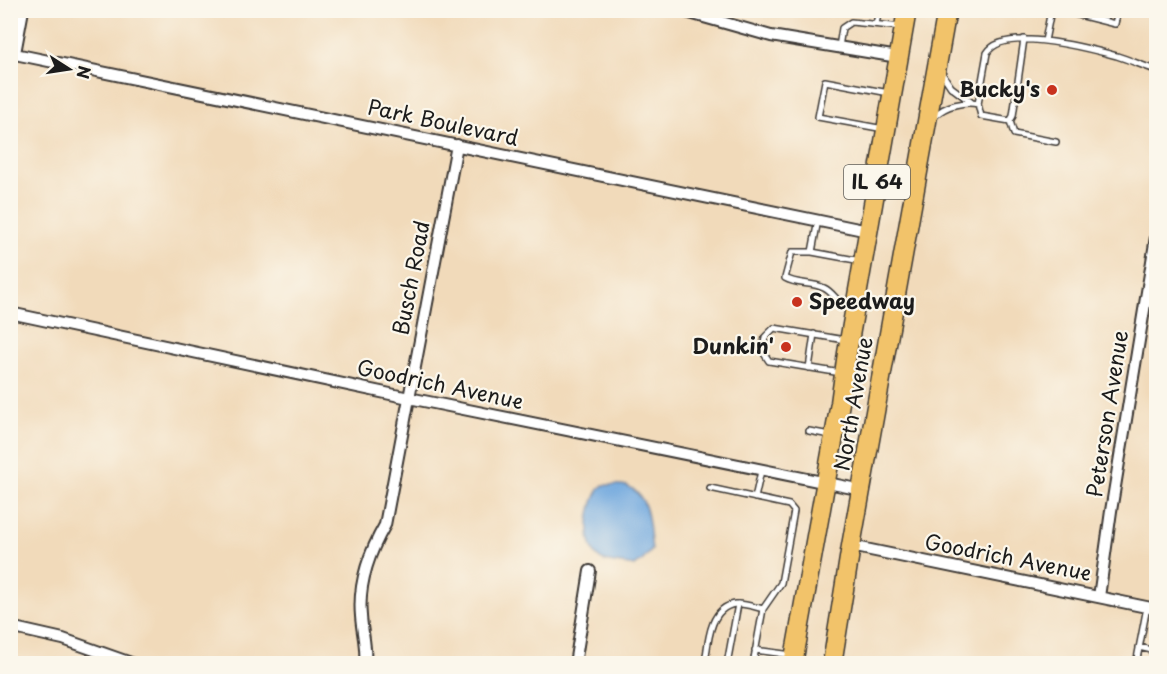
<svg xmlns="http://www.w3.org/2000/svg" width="1167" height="674" viewBox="0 0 1167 674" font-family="'Playpen Sans',sans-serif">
<rect width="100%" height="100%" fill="#fbf7ec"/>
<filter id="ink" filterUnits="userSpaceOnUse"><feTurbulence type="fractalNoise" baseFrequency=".0167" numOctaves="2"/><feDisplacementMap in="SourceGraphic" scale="12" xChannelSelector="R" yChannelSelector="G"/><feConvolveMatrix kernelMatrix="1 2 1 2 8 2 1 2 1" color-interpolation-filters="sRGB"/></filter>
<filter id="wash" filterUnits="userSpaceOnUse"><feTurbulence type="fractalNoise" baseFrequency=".008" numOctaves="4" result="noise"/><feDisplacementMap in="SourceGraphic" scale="24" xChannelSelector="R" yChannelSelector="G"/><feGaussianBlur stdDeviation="1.35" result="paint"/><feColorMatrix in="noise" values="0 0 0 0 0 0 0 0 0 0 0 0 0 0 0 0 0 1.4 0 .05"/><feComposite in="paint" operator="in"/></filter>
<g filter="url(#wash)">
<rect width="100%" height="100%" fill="#f1daba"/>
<path fill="#70a7de" stroke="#46627d" stroke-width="1.5" d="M 603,485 C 610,485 620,484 627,486 C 651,496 649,529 652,550 L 641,562 L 634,566 C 625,564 609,563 602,560 C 581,549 588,498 603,485 Z"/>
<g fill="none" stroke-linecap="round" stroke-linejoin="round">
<path stroke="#70a7de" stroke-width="3" d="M 10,161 L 10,169"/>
</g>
</g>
<g filter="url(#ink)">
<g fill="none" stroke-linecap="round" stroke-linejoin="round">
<g stroke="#3c3834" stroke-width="8">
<path id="service" d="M 1075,10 L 1075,14 L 1115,24 L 1118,10
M 876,24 L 879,10
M 1045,41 L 1051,10
M 839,47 L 842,28 L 851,22 L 902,27
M 941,72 L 951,87 L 971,102
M 978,104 L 981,116 L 1010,121 L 1013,116 L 1024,39
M 935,116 C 945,105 965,101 978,104 L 987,53 C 1003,25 1091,49 1117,56 C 1130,60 1143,66 1156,70
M 1010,121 L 1014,134 L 1056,142
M 884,129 L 818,117 L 825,81 L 889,93
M 818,220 L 812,252 L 861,261
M 812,252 L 792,252 L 785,278 C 797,285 812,282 824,288 C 835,293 838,306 851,308
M 809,368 L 814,334
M 841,373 L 769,361 L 763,352 L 765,337 L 774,328 L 845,340
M 809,431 L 830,435
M 710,488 L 789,505 L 794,511 L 781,583 L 763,609 L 753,664
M 755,498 L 761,471
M 1139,647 L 1156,651
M 755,650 L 792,655
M 705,664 C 708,643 709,608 735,604 C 743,603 755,607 763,609
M 727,664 L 738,604
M 1136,664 L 1147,607"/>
</g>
<g stroke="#3c3834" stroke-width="14">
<path id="minor" d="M 679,10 L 771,36 L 898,57
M 10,53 L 868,231
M 15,53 L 23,10
M 10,313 L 409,398 L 862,490
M 851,546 L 1156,609
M 1099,597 L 1111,511 L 1156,237
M 10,627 L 63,639 L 134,664
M 365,664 C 367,647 362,633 361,616 C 358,584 369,553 385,525 L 457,145
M 575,664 L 590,571"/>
</g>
<g stroke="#3c3834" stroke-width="21">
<path id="primary" d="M 793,664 L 840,403 L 847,353 L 907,10
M 832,664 L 851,546 L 947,10"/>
</g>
<use href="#service" stroke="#fff" stroke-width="5"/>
<use href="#minor" stroke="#fff" stroke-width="10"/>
<use href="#primary" stroke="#f2c36a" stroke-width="18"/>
</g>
</g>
<g fill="#c8321e" stroke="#fbf7ec" stroke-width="2">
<circle cx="1052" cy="90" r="6"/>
<circle cx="797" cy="302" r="6"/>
<circle cx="786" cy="347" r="6"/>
</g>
<g text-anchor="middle" stroke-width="4.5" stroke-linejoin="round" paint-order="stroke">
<rect fill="#fbf7ec" stroke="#5f5e5a" stroke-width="1.5" x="844" y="165" width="66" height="34" rx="4.5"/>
<g font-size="20" font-weight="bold" fill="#1c1c1c">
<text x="877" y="189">IL 64</text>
</g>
<g font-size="21" font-weight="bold" fill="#1c1c1c" stroke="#fbf7ec" text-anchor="end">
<text x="1040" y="97">Bucky's</text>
<text x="809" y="309" text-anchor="start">Speedway</text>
<text x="774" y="354">Dunkin'</text>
</g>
<g font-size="21" fill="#1c1c1c" stroke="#fbf7ec">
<text transform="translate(443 123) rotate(12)" y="7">Park Boulevard</text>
<text transform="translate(412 278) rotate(-79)" y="7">Busch Road</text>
<text transform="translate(440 385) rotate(12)" y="7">Goodrich Avenue</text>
<text transform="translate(854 404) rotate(-80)" y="7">North Avenue</text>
<text transform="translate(1108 414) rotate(-81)" y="7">Peterson Avenue</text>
<text transform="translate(1008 558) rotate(11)" y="7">Goodrich Avenue</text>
</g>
</g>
<rect width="1167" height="674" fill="none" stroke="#fbf7ec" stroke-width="36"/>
<g transform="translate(69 69) rotate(102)" stroke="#fbf7ec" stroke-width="4.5" paint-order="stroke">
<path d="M0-4.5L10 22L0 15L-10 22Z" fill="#1c1c1c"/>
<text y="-9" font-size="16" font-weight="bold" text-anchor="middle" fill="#1c1c1c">N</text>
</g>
</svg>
